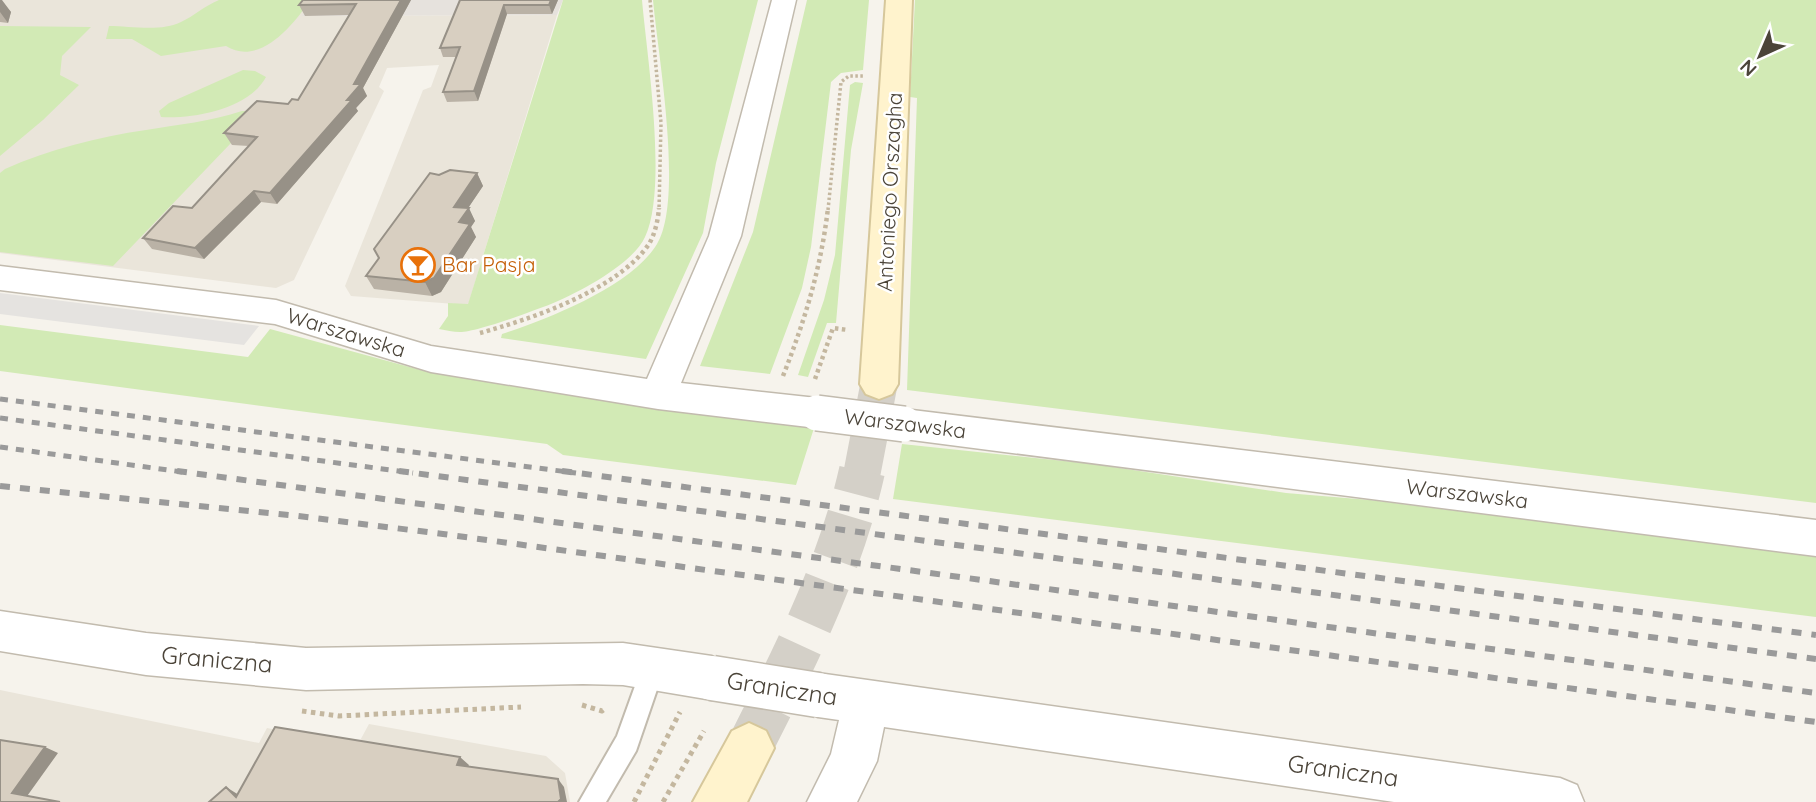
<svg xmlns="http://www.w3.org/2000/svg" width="1816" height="802" viewBox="0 0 1816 802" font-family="Quicksand,sans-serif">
<rect width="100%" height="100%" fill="#f6f3ec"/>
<path fill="#eae5da" d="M 0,0 L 312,0 L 303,16 L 557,15 L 468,305 L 351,296 L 345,286 L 423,90 L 431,87 L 439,65 L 387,68 L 379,87 L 384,91 L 294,280 L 276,288 L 0,253 Z
M 0,690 L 259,743 L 267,728 L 357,746 L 369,724 L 546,756 L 565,773 L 570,802 L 0,802 Z"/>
<path fill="#e6e2dd" d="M 312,0 L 563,0 L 557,15 L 302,16 Z"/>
<path fill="#d2eab5" d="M 219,0 L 310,0 C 294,25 259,67 226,46 L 161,56 L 132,39 L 106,39 L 109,26 C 130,26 162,32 181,22 C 194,16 204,6 219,0 Z
M 563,0 L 642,0 C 647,57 668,188 645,237 C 633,264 578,293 551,304 C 533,311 477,332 460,332 C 453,332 446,330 439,329 L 448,316 L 448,303 L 468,304 Z
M 653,0 L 758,0 L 716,163 L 703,233 L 646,359 L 501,338 L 502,334 C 548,319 632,286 657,244 C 684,199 658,55 653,0 Z
M 807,0 L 869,0 L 863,70 L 841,73 L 831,82 L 811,247 L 802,288 L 770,374 L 700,366 L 753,232 Z
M 915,0 L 1816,0 L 1816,503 L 907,390 L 917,98 L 910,97 Z
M 0,26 L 91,27 L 62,56 L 60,75 L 79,85 L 43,120 L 0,156 Z
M 243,70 L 255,71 L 266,77 C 249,109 194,119 161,117 L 159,111 L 169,103 Z
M 855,82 L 863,83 L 851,150 L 836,323 L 827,323 L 808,377 L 798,375 L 824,300 L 835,255 L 850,85 Z
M 242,111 L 256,111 L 255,118 L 113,266 L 0,252 L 0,173 L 5,169 C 50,149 98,137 146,130 C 181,124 208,122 242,111 Z
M 0,325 L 248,357 L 270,329 L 428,372 L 814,428 L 796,485 L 563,455 L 547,444 L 0,371 Z
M 902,444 L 1093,464 L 1286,493 L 1370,500 L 1816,556 L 1816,617 L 893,499 Z"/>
<path fill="#e5e3e0" d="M 0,293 L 259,326 L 244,345 L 0,314 Z"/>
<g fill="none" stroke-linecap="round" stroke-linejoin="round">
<path stroke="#d4d0c8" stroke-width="37" stroke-dasharray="37 18" stroke-linecap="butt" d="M 862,473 L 879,384"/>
<path stroke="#d4d0c8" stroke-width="46" stroke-dasharray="46 23" stroke-linecap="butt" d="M 749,748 C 794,659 840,569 862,471"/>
<g stroke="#c2bbae" stroke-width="4">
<path id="lane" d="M 652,658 L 660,661 L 664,669 L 636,751 L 606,802 L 579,802 L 617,736 L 644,661 Z"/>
</g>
<g stroke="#c2bbae" stroke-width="3">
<path id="street" d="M 772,0 L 796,0 L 741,236 L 681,383 L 817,398 L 830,403 L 836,413 L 830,423 L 817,428 L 658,409 L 431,372 L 275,324 L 0,290 L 0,266 L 276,300 L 431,346 L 647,379 L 709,236 Z
M 904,409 L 1816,520 L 1816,556 L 904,439 L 891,434 L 885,424 L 891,414 Z
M 0,611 L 146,633 L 306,648 L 623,643 L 712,656 L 728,663 L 735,678 L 728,693 L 712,700 L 623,685 L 583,684 L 306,690 L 146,675 L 0,651 Z
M 818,673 L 1560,778 L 1577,785 L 1584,802 L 1394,802 L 884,727 L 877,761 L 857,802 L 807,802 L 831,754 L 839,720 L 818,717 L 802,711 L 795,695 L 802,679 Z"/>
</g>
<g stroke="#d6c79b" stroke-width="4">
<path id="secondary" d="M 886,0 L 912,0 L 898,384 L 892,394 L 879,399 L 866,394 L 860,384 Z
M 749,723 L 766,731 L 774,748 L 747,802 L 693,802 L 732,731 Z"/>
</g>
<path stroke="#c4b79f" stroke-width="3.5" stroke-dasharray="2.5 2.5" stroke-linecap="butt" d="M 650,0 L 661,123 L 659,210
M 828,210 L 841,82 L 849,76 L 865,76"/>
<path stroke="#c4b79f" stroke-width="4.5" stroke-dasharray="3.5 3.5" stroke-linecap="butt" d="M 480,333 C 531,319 618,290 649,244 C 655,234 658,220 659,208
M 783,376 C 805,320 821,268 828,208
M 815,379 L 833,328 L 848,330"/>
<path stroke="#c4b79f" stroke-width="5" stroke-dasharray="4.5 4.5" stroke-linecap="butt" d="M 582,705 L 602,711 L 606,708
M 302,711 L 339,716 L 521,707
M 634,802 L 680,712
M 663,802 L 704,731"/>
<use href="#lane" fill="#fff" fill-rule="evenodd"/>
<use href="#street" fill="#fff" fill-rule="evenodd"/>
<use href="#secondary" fill="#fff3cd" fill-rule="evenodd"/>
<path stroke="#9a9a9a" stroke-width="5" stroke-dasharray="8 8" stroke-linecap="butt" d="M 0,399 L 576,473
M 0,418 L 413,473
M 0,447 L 190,473"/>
<path stroke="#9a9a9a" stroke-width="6" stroke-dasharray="10 10" stroke-linecap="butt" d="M 177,471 L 1816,693
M 399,471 L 1816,659
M 562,471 L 1816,635
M 0,486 L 298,516 L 443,534 L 1816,722"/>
<g stroke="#c2bbae" stroke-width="38" stroke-linecap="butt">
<path id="street-bridge-far1" d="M 817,413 L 904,424"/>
</g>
<g stroke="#c2bbae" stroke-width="47" stroke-linecap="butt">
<path id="street-bridge" d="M 712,678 L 818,695"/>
</g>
<use href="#street-bridge-far1" stroke="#fff" stroke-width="35"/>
<use href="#street-bridge" stroke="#fff" stroke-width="44"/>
</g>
<path fill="#bab2a6" d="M 0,0 L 11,12 L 8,23 L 0,22 Z
M 411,0 L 363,88 L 367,96 L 356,108 L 358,111 L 277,204 L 261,202 L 204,259 L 152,249 L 143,238 L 192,208 L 249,146 L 232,145 L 224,133 L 298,100 L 349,15 L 305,16 L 299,5 Z
M 460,0 L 558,0 L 552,14 L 507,14 L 478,101 L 447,102 L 443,92 L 456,57 L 443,57 L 440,48 Z
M 477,173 L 483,186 L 468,208 L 475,221 L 471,227 L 476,237 L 441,292 L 432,296 L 374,289 L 366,276 Z"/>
<path fill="#979187" d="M 0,0 L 2,0 L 11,12 L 8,23 L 0,12 Z
M 401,0 L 411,0 L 363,88 L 367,96 L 356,108 L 358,111 L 277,204 L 270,193 L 347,100 L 354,84 Z
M 551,0 L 558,0 L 552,14 L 549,5 Z
M 504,5 L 507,14 L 478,101 L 474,91 Z
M 477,173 L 483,186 L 460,220 L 454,207 Z
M 254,191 L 261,202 L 204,259 L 195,248 Z
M 469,208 L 475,221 L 471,227 L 476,237 L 441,292 L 432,296 L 425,282 L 459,222 Z
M 45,747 L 58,753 L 25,799 L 12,793 Z
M 460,757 L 469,765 L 465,773 L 457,765 Z
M 558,779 L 564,787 L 567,802 L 558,802 Z
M 226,787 L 239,795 L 236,797 Z"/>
<path fill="#d8cfc1" stroke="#979187" stroke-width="2" d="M 303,0 L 401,0 L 354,84 L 361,84 L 347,100 L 352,100 L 270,193 L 254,191 L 195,248 L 143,238 L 173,206 L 192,208 L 257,137 L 224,133 L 257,101 L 288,104 L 292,99 L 298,100 L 356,4 L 299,5 Z
M 460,0 L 551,0 L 549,5 L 504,5 L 474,91 L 443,92 L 460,47 L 440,48 Z
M 450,170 L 477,173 L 454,207 L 469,208 L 459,222 L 470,224 L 434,278 L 425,282 L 366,276 L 379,258 L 374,249 L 430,173 L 439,175 Z
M 275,727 L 460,757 L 457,765 L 558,779 L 561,799 L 558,802 L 209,802 L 226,787 L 236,797 Z
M 0,740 L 45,747 L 12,793 L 60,802 L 0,802 Z"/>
<defs>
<g id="bar-ring" transform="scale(1.75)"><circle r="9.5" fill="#fff" stroke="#e8710a" stroke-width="1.5"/><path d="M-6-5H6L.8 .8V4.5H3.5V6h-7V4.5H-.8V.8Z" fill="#e8710a"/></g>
</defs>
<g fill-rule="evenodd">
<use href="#bar-ring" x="418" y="265"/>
</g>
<g text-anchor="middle" stroke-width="5" stroke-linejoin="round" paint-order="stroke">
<g font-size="21" fill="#4b4439" stroke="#fff">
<text transform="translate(890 192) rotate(-87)" y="7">Antoniego Orszagha</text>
<text transform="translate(346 333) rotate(17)" y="7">Warszawska</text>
<text transform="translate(905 424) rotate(7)" y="7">Warszawska</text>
<text transform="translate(1467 494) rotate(7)" y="7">Warszawska</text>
</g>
<g font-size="21" fill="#c56008" stroke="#fff" text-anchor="start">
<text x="442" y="272">Bar Pasja</text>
</g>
<g font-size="24" fill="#4b4439" stroke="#fff">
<text transform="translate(217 660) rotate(5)" y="8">Graniczna</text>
<text transform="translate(782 689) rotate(9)" y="8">Graniczna</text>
<text transform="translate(1343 771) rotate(8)" y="8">Graniczna</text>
</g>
</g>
<g transform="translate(1760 56) rotate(224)" stroke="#ffffff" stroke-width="5" paint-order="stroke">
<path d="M0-5L12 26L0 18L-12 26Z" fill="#4b4439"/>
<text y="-10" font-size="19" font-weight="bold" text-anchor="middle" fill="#4b4439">N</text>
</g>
</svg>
